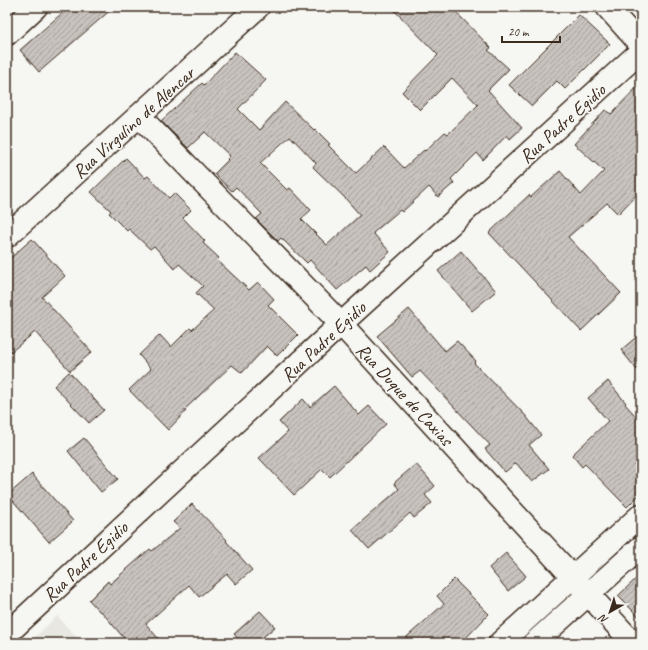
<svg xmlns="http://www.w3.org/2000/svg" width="648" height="650" viewBox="0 0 648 650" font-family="Caveat,sans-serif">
<defs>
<pattern id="building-hatch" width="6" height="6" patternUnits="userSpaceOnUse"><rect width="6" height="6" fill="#c8c3be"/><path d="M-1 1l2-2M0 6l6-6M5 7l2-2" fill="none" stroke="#a49f9a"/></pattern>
</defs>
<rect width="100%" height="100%" fill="#f6f6f2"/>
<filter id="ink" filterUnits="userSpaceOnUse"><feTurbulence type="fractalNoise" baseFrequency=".025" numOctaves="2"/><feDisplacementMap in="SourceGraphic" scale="8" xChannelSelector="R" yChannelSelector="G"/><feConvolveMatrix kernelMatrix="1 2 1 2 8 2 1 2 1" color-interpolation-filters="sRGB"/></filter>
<g filter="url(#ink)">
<path fill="#e8e7e2" d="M 57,616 L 82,643 L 29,643 Z"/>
<path fill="url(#building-hatch)" stroke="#3b2a1e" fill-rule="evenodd" d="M 69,7 L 114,7 L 39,72 L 20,50 Z
M 391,7 L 451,7 L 491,48 L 488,50 L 509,69 L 488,90 L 522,128 L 510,139 L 507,135 L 483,160 L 477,153 L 451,179 L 454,183 L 438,197 L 429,187 L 402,212 L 400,210 L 373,233 L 390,252 L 370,270 L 366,265 L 337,290 L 310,260 L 307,263 L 281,238 L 278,241 L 256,219 L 262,214 L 236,187 L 232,191 L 214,174 L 228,160 L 227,159 L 230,156 L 205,132 L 188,148 L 161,121 L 202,83 L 204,85 L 235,52 L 266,80 L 238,109 L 259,130 L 285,102 L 314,130 L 315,129 L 330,144 L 328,145 L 356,173 L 384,147 L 404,168 L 424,150 L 425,151 L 445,132 L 448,134 L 478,105 L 452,78 L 420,110 L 402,92 L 438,55 ZM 290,136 L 316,163 L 313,167 L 344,197 L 360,215 L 327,245 L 301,219 L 311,210 L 290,188 L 287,190 L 260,163 Z
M 579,15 L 610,44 L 565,89 L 557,81 L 532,106 L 509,85 Z
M 641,83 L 641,190 L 618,214 L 607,203 L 568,237 L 621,293 L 581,331 L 489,233 L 529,195 L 531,197 L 560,171 L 581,195 L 604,171 L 574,144 L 605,110 L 611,114 Z
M 126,158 L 145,178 L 148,176 L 169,198 L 174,193 L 191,210 L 183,218 L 205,241 L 203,243 L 219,258 L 217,260 L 249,290 L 258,282 L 274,299 L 268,305 L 298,335 L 277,356 L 267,346 L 242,373 L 232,365 L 184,410 L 186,411 L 168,430 L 129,390 L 151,369 L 139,355 L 160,335 L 171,347 L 190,328 L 192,330 L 214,310 L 196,293 L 203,286 L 179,264 L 175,269 L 154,246 L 150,249 L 129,229 L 127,231 L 109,213 L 111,211 L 91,192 Z
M 32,239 L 65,276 L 42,297 L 92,352 L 70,371 L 35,332 L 7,355 L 7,261 Z
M 461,251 L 496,291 L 472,311 L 438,271 Z
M 409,309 L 445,351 L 457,341 L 476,361 L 474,363 L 525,415 L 541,435 L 529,445 L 549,469 L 532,482 L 516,463 L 505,472 L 485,449 L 490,445 L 420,371 L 412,377 L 377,336 Z
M 641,333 L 641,375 L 621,350 Z
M 69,372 L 104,410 L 89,423 L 54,386 Z
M 608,381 L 626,403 L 625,404 L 641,422 L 641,493 L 627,507 L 585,464 L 582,467 L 572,455 L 608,421 L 588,398 Z
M 334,386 L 359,415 L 369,406 L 386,424 L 330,477 L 322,469 L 294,495 L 259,458 L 288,432 L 279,422 L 303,399 L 310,407 Z
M 84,438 L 118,479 L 101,492 L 68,451 Z
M 416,464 L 435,486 L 425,495 L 432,503 L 414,518 L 410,513 L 369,549 L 352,530 L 399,489 L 394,483 Z
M 32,474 L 73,521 L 49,542 L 8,495 Z
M 192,504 L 227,540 L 226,541 L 252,570 L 236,584 L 227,574 L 199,597 L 189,585 L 146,624 L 162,643 L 128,643 L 101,611 L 100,612 L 89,600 L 108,581 L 110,584 L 150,549 L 152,551 L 180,528 L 173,522 Z
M 506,553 L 526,576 L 508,591 L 489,568 Z
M 641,574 L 641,619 L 618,596 Z
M 454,579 L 489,614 L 461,643 L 400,643 L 444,604 L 437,596 Z
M 260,611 L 275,627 L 256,643 L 242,643 L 234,634 Z"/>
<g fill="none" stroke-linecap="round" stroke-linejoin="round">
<g stroke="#3b2a1e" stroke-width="25">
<path id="minor" d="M 607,7 L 641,45
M 7,34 L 36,7
M 139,116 L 341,324 L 633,643
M 7,236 L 258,7
M 7,634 L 341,324 L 641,51
M 500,643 L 641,515
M 534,643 L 641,547"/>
</g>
<use href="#minor" stroke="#f6f6f2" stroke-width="22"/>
</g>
</g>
<g text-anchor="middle" stroke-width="3.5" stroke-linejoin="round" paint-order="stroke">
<g font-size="19" fill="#3b2a1e" stroke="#f6f6f2">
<text transform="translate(133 122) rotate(-42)" y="7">Rua Virgulino de Alencar</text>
<text transform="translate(562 123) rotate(-42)" y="7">Rua Padre Egidio</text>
<text transform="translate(323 341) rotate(-43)" y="7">Rua Padre Egidio</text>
<text transform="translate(405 394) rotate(47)" y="7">Rua Duque de Caxias</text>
<text transform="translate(85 561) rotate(-43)" y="7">Rua Padre Egidio</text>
</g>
</g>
<rect width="648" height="650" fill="none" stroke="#f6f6f2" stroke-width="24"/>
<rect x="12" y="12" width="624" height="626" fill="none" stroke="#3b2a1e" stroke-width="1.5" filter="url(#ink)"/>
<g transform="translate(610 612) rotate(219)" stroke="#f6f6f2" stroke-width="3" paint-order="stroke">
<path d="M0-3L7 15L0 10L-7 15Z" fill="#3b2a1e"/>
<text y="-6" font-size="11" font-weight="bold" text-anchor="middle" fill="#3b2a1e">N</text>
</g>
<path d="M502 36v6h58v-6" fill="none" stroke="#3b2a1e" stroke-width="2"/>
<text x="508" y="36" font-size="12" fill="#3b2a1e" stroke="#f6f6f2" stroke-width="3" paint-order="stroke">20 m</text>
</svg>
